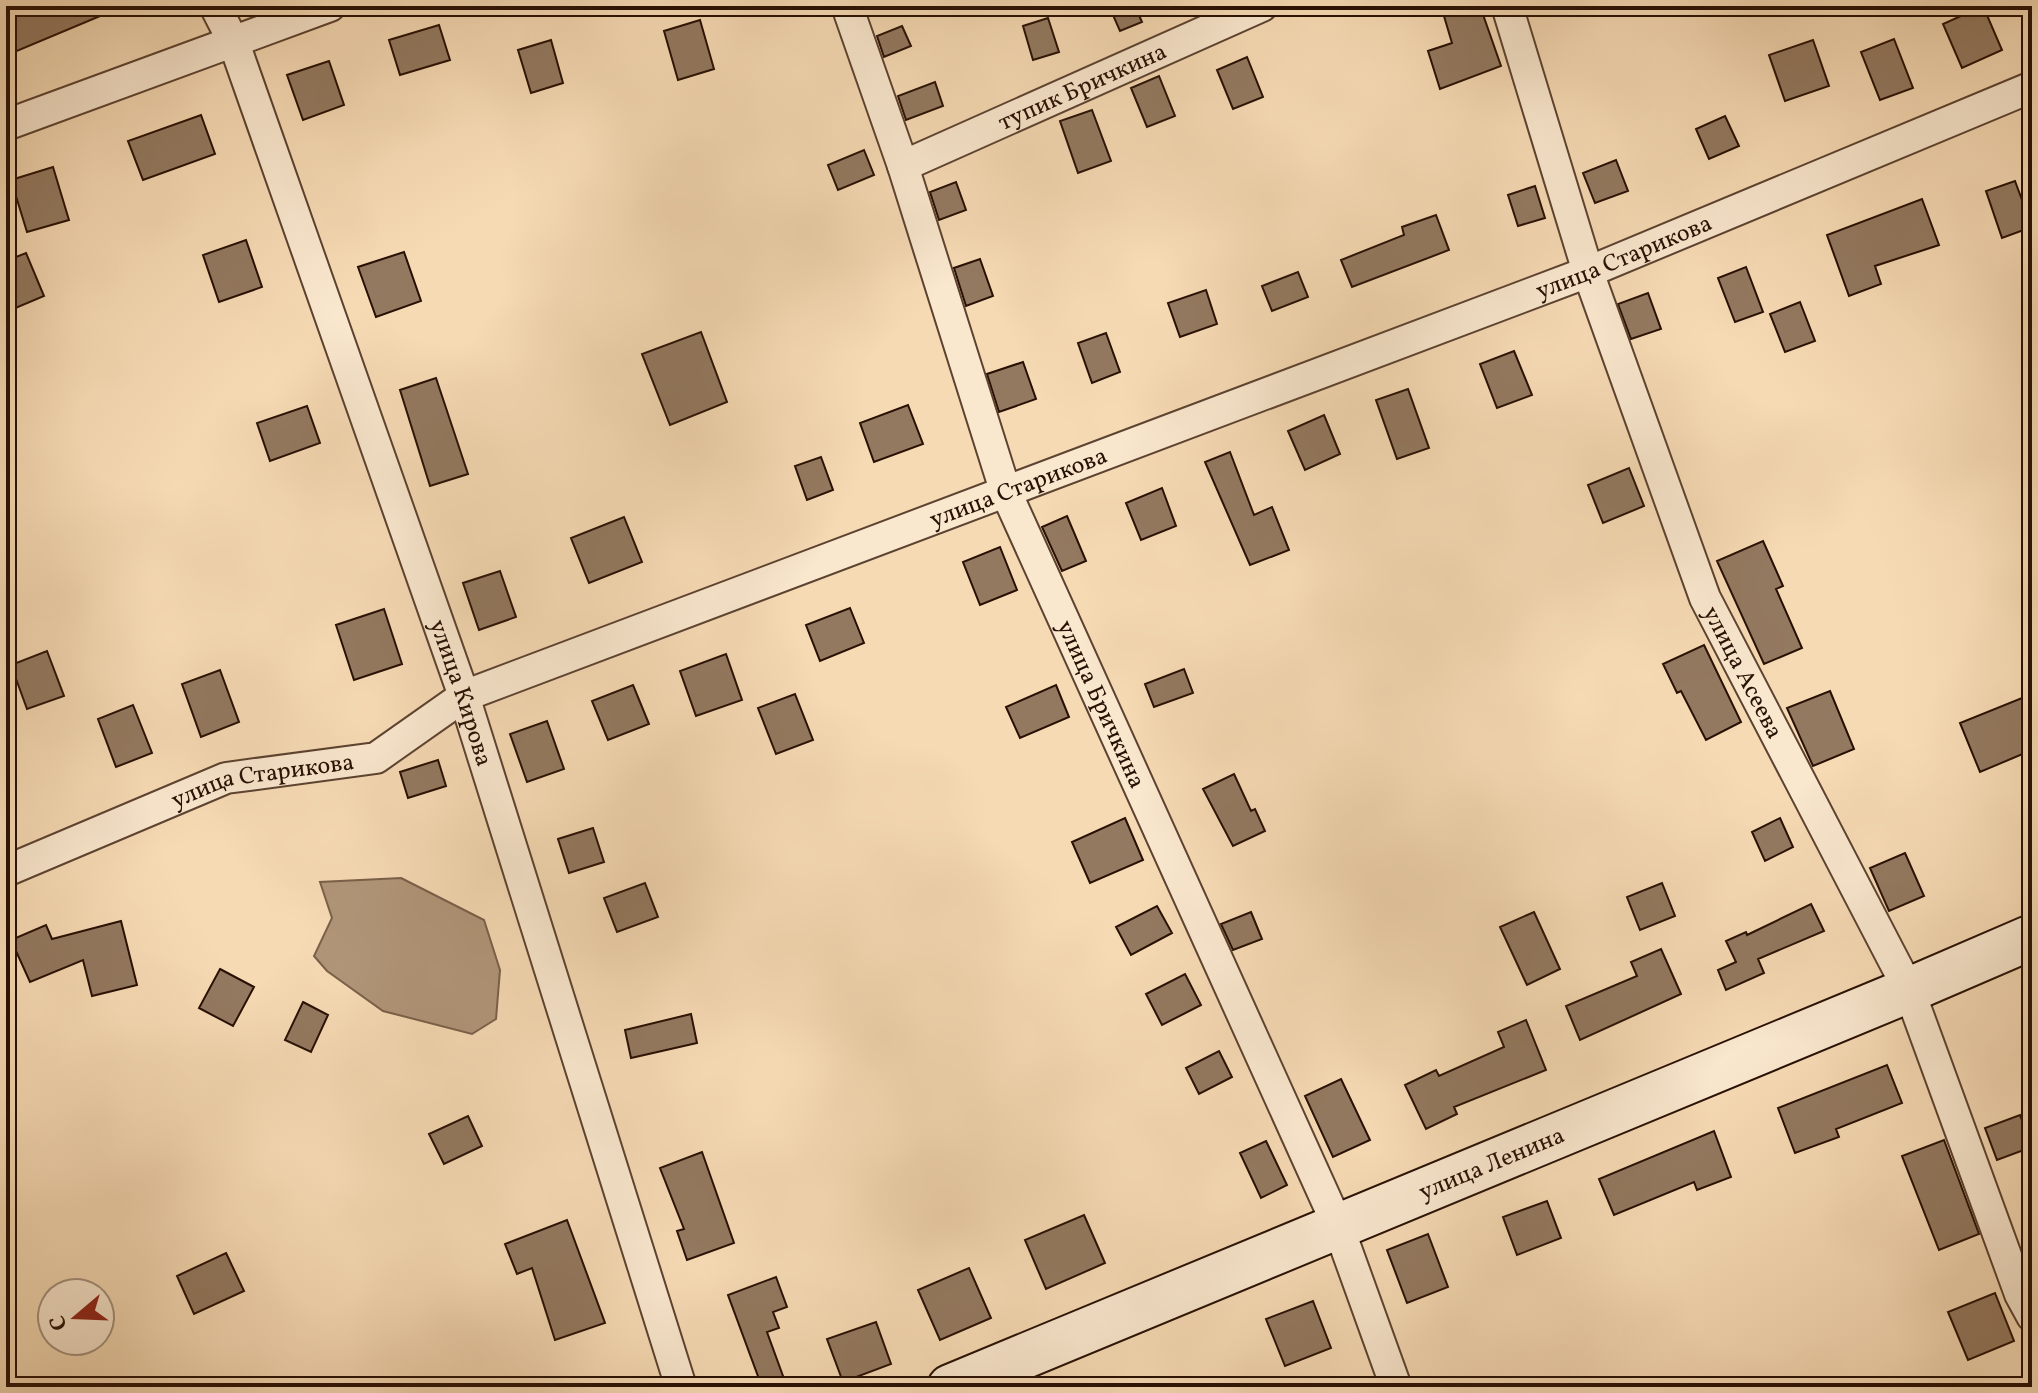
<svg xmlns="http://www.w3.org/2000/svg" width="2038" height="1393" viewBox="0 0 2038 1393" font-family="Vollkorn,serif">
<rect width="100%" height="100%" fill="#f6dab4"/>
<filter id="stains"><feTurbulence type="fractalNoise" baseFrequency=".0025" numOctaves="4"/><feColorMatrix values="0 0 0 0 .2 0 0 0 0 .09 0 0 0 0 .02 0 0 0 .5 -.17"/></filter>
<radialGradient id="worn" r=".72"><stop offset=".6" stop-color="#630" stop-opacity="0"/><stop offset="1" stop-color="#630" stop-opacity=".3"/></radialGradient>
<path fill="#b09578" stroke="#7a604a" stroke-width="2" d="M 401,878 L 484,920 L 500,970 L 496,1019 L 472,1034 L 383,1011 L 327,971 L 314,956 L 332,918 L 320,882 Z"/>
<path fill="#937960" stroke="#281004" stroke-width="2" d="M 6,6 L 124,6 L 12,53 L 6,39 Z
M 1109,6 L 1135,6 L 1142,22 L 1120,31 Z
M 1441,6 L 1480,6 L 1501,66 L 1440,89 L 1428,51 L 1452,43 Z
M 1983,6 L 2002,50 L 1962,68 L 1943,24 Z
M 1048,18 L 1059,52 L 1033,60 L 1023,26 Z
M 700,20 L 714,69 L 678,80 L 664,31 Z
M 439,25 L 450,60 L 400,75 L 389,40 Z
M 902,26 L 911,46 L 884,57 L 877,36 Z
M 1894,39 L 1913,88 L 1880,100 L 1861,52 Z
M 551,40 L 563,83 L 531,93 L 518,50 Z
M 1813,40 L 1829,86 L 1785,101 L 1769,55 Z
M 1247,57 L 1263,97 L 1233,109 L 1217,70 Z
M 329,61 L 344,105 L 303,120 L 287,75 Z
M 1159,76 L 1175,116 L 1147,127 L 1131,88 Z
M 935,82 L 943,106 L 906,120 L 898,96 Z
M 1092,110 L 1111,161 L 1078,173 L 1060,121 Z
M 201,115 L 215,154 L 143,180 L 128,141 Z
M 1725,116 L 1739,146 L 1709,159 L 1696,129 Z
M 864,150 L 874,175 L 838,190 L 828,165 Z
M 1616,160 L 1628,191 L 1595,203 L 1583,173 Z
M 53,167 L 69,220 L 27,232 L 11,180 Z
M 2015,181 L 2032,227 L 2002,238 L 1986,191 Z
M 956,182 L 966,210 L 939,220 L 930,192 Z
M 1535,186 L 1545,218 L 1518,226 L 1508,195 Z
M 1922,199 L 1939,245 L 1875,266 L 1881,284 L 1849,296 L 1827,235 Z
M 1436,215 L 1449,250 L 1352,287 L 1341,260 L 1404,235 L 1402,227 Z
M 246,240 L 262,287 L 219,302 L 203,255 Z
M 404,252 L 421,301 L 376,317 L 358,267 Z
M 26,253 L 44,296 L 6,312 L 6,261 Z
M 980,259 L 993,296 L 966,306 L 954,268 Z
M 1746,267 L 1763,312 L 1735,322 L 1718,278 Z
M 1298,272 L 1308,297 L 1272,311 L 1262,286 Z
M 1206,290 L 1217,324 L 1180,337 L 1168,303 Z
M 1648,293 L 1661,329 L 1631,339 L 1618,304 Z
M 1800,302 L 1815,341 L 1785,352 L 1770,314 Z
M 701,332 L 727,402 L 670,425 L 642,354 Z
M 1106,333 L 1120,372 L 1092,383 L 1078,343 Z
M 1514,351 L 1532,395 L 1497,408 L 1480,364 Z
M 1023,362 L 1036,399 L 999,412 L 987,374 Z
M 436,378 L 468,474 L 430,486 L 400,390 Z
M 1408,389 L 1429,448 L 1397,459 L 1376,400 Z
M 908,405 L 923,444 L 874,462 L 860,423 Z
M 307,406 L 320,443 L 270,461 L 257,423 Z
M 1324,415 L 1340,454 L 1305,470 L 1288,431 Z
M 1230,452 L 1254,515 L 1272,507 L 1289,550 L 1250,565 L 1205,462 Z
M 821,457 L 833,490 L 807,500 L 795,466 Z
M 1629,468 L 1644,506 L 1603,523 L 1588,485 Z
M 1162,488 L 1176,526 L 1141,540 L 1126,503 Z
M 1067,516 L 1086,561 L 1062,571 L 1042,527 Z
M 624,517 L 642,562 L 589,583 L 571,538 Z
M 1763,541 L 1783,586 L 1776,589 L 1802,648 L 1764,664 L 1717,561 Z
M 1000,547 L 1017,590 L 980,605 L 963,562 Z
M 500,571 L 516,617 L 479,630 L 463,583 Z
M 850,608 L 864,643 L 820,661 L 806,625 Z
M 384,609 L 402,664 L 354,680 L 336,625 Z
M 1704,645 L 1741,722 L 1706,740 L 1681,691 L 1677,693 L 1663,664 Z
M 47,651 L 64,696 L 27,709 L 11,665 Z
M 726,654 L 742,700 L 696,716 L 680,671 Z
M 1184,669 L 1193,693 L 1154,707 L 1145,684 Z
M 220,670 L 239,722 L 201,737 L 182,684 Z
M 633,685 L 649,724 L 608,740 L 592,701 Z
M 1056,685 L 1069,717 L 1020,738 L 1006,707 Z
M 1830,691 L 1854,749 L 1813,766 L 1787,708 Z
M 795,694 L 813,740 L 776,754 L 758,708 Z
M 2032,694 L 2032,750 L 1980,772 L 1960,723 Z
M 133,705 L 152,753 L 116,767 L 98,719 Z
M 547,721 L 564,769 L 527,782 L 510,734 Z
M 438,760 L 446,786 L 408,798 L 400,772 Z
M 1234,774 L 1251,811 L 1255,809 L 1265,831 L 1233,846 L 1203,789 Z
M 1125,818 L 1143,860 L 1090,883 L 1072,842 Z
M 1780,818 L 1793,847 L 1765,861 L 1752,832 Z
M 593,828 L 604,862 L 569,873 L 558,839 Z
M 1905,853 L 1924,896 L 1889,911 L 1870,868 Z
M 645,883 L 658,917 L 617,932 L 604,898 Z
M 1662,883 L 1675,916 L 1640,930 L 1627,897 Z
M 1811,904 L 1824,931 L 1758,959 L 1764,973 L 1726,990 L 1718,970 L 1736,962 L 1726,941 L 1746,932 L 1747,935 Z
M 1157,906 L 1172,933 L 1131,955 L 1116,927 Z
M 1251,912 L 1262,939 L 1233,950 L 1221,924 Z
M 1534,912 L 1560,969 L 1527,985 L 1500,927 Z
M 121,921 L 137,985 L 92,996 L 83,960 L 30,982 L 11,940 L 46,925 L 52,939 Z
M 1661,949 L 1681,994 L 1580,1040 L 1566,1006 L 1637,976 L 1631,962 Z
M 220,969 L 254,987 L 233,1026 L 199,1008 Z
M 1185,974 L 1201,1005 L 1162,1025 L 1146,994 Z
M 303,1002 L 328,1015 L 311,1052 L 285,1040 Z
M 691,1014 L 697,1043 L 631,1058 L 625,1030 Z
M 1526,1020 L 1546,1070 L 1454,1107 L 1457,1114 L 1426,1129 L 1405,1085 L 1436,1070 L 1439,1076 L 1504,1047 L 1498,1032 Z
M 1219,1051 L 1232,1077 L 1199,1094 L 1186,1068 Z
M 1887,1065 L 1902,1103 L 1836,1129 L 1839,1137 L 1795,1153 L 1778,1108 Z
M 1341,1079 L 1370,1140 L 1333,1157 L 1305,1096 Z
M 2020,1115 L 2032,1147 L 1997,1160 L 1985,1128 Z
M 468,1116 L 482,1146 L 444,1164 L 429,1134 Z
M 1714,1131 L 1731,1177 L 1697,1190 L 1694,1182 L 1614,1215 L 1599,1179 Z
M 1944,1140 L 1979,1234 L 1939,1250 L 1902,1156 Z
M 1266,1141 L 1287,1185 L 1261,1198 L 1240,1153 Z
M 702,1152 L 734,1243 L 687,1260 L 677,1231 L 684,1229 L 660,1168 Z
M 1547,1201 L 1561,1238 L 1517,1255 L 1503,1217 Z
M 1084,1215 L 1105,1263 L 1046,1289 L 1025,1240 Z
M 567,1220 L 605,1323 L 555,1340 L 532,1268 L 517,1274 L 505,1244 Z
M 1428,1234 L 1448,1287 L 1407,1303 L 1387,1250 Z
M 226,1253 L 244,1291 L 194,1314 L 177,1276 Z
M 969,1268 L 991,1318 L 940,1340 L 918,1290 Z
M 776,1277 L 787,1307 L 773,1312 L 779,1328 L 767,1332 L 787,1387 L 762,1387 L 728,1295 Z
M 1995,1293 L 2014,1341 L 1968,1360 L 1948,1312 Z
M 1313,1301 L 1331,1348 L 1285,1366 L 1266,1319 Z
M 876,1322 L 891,1364 L 843,1382 L 827,1339 Z"/>
<g fill="none" stroke-linecap="round" stroke-linejoin="round">
<g stroke="#5c4230" stroke-width="34">
<g id="street">
<path id="s1" d="M 215,6 L 234,43 L 464,696 L 681,1387"/>
<path id="s2" d="M 847,6 L 903,166 L 1005,490 L 1338,1226 L 1396,1387"/>
<path id="s3" d="M 1507,6 L 1588,272 L 1705,598 L 1909,990 L 2020,1294 L 2032,1316"/>
<path d="M 6,125 L 330,6"/>
<path id="s4" d="M 903,166 L 1262,6"/>
<path id="s5" d="M 6,871 L 226,778 L 376,758 L 464,696 L 1588,272 L 2032,87"/>
</g>
</g>
<g stroke="#281004" stroke-width="48">
<g id="secondary">
<path id="s6" d="M 950,1387 L 1909,990 L 2032,937"/>
</g>
</g>
<use href="#street" stroke="#f9e7ce" stroke-width="30"/>
<use href="#secondary" stroke="#f9e7ce" stroke-width="44"/>
</g>
<g text-anchor="middle" stroke-width="8" stroke-linejoin="round" paint-order="stroke">
<g font-size="24" fill="#281004" stroke="#f9e7ce">
<text dy="8" stroke="none"><textPath href="#s4" startOffset="196">тупик Бричкина</textPath></text>
<text dy="8" stroke="none"><textPath href="#s5" startOffset="1738">улица Старикова</textPath></text>
<text dy="8" stroke="none"><textPath href="#s5" startOffset="1090">улица Старикова</textPath></text>
<text dy="8" stroke="none"><textPath href="#s3" startOffset="708">улица Асеева</textPath></text>
<text dy="8" stroke="none"><textPath href="#s1" startOffset="730">улица Кирова</textPath></text>
<text dy="8" stroke="none"><textPath href="#s2" startOffset="744">улица Бричкина</textPath></text>
<text dy="8" stroke="none"><textPath href="#s5" startOffset="274">улица Старикова</textPath></text>
<text dy="8" stroke="none"><textPath href="#s6" startOffset="586">улица Ленина</textPath></text>
</g>
</g>
<rect width="2038" height="1393" fill="none" stroke="#f6dab4" stroke-width="32"/>
<rect x="8" y="8" width="2022" height="1377" fill="none" stroke="#281004" stroke-width="4"/>
<rect x="16" y="16" width="2006" height="1361" fill="none" stroke="#281004" stroke-width="2"/>
<g transform="translate(76 1317) rotate(251)"><circle r="38" fill="#f9e7ce" stroke="#a5917d" stroke-width="2"/>
<path d="M0-6L14 30L0 20L-14 30Z" fill="#8f2418"/>
<text y="-12" font-size="22" font-weight="bold" text-anchor="middle" fill="#281004">С</text>
</g>
<rect width="100%" height="100%" filter="url(#stains)"/>
<rect width="100%" height="100%" fill="url(#worn)"/>
</svg>
